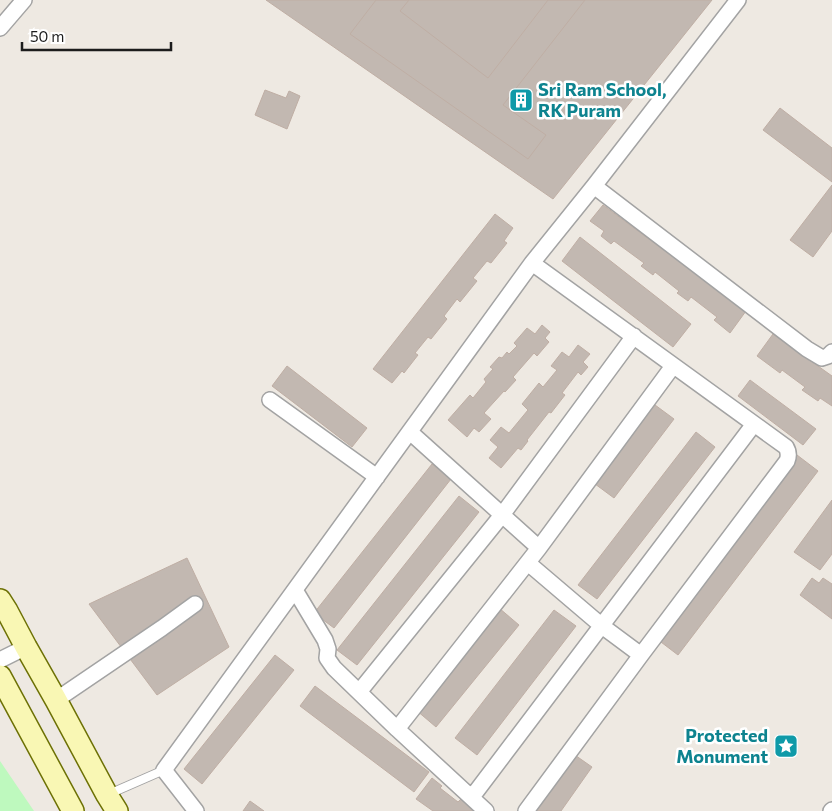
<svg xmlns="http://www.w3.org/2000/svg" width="832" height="811" viewBox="0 0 832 811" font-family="Commissioner,sans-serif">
<rect width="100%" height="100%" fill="#eee9e2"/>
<path fill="#bef9be" d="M 0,761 L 34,811 L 0,811 Z"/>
<path fill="#c2b8b1" stroke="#bfaea4" d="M 266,0 L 712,0 L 553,199 Z
M 376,0 L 409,0 L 400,11 L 488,78 L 548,0 L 585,0 L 503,105 L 546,135 L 528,159 L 350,34 Z
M 265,90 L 286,98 L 289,91 L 300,96 L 287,129 L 255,115 Z
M 780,108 L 832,148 L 832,182 L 763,130 Z
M 832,185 L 832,231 L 813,257 L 790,240 Z
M 603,205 L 746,311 L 730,333 L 714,320 L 717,317 L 691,297 L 688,301 L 677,293 L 679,291 L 655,272 L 653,275 L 641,266 L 644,263 L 614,241 L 611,244 L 601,236 L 604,231 L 590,221 Z
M 495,214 L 513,228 L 504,241 L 507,243 L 491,263 L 487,261 L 473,278 L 477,281 L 460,302 L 457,299 L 444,316 L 447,319 L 431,339 L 428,337 L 415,353 L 418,355 L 404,373 L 402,371 L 392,383 L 373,369 Z
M 580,237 L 691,324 L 673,347 L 562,261 Z
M 542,325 L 550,332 L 545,338 L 549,342 L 537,356 L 534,353 L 513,377 L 516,380 L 505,392 L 504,391 L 484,413 L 491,419 L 479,432 L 474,428 L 467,437 L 448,420 L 470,395 L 473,398 L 486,382 L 484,379 L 493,369 L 490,367 L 499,357 L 502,358 L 507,352 L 509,354 L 517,346 L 514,343 L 527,328 L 535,334 Z
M 773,334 L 832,376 L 832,406 L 820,398 L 818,401 L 802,390 L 805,387 L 782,370 L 780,373 L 757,356 Z
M 578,345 L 590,354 L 583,362 L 588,367 L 581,375 L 578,372 L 562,393 L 565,395 L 551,413 L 549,412 L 527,440 L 528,441 L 521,450 L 518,448 L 501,468 L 489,458 L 498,447 L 490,440 L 501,427 L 509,433 L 528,410 L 522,404 L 539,383 L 543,387 L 557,370 L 551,366 L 562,352 L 569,357 Z
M 287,366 L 367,428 L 352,447 L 272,386 Z
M 750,380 L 816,429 L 803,445 L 738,396 Z
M 651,402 L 674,419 L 614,498 L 591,481 Z
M 696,432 L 715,447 L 597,599 L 578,585 Z
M 797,455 L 818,471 L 678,655 L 657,639 Z
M 432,464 L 451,479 L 334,628 L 314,613 Z
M 459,496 L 479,512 L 357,665 L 337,650 Z
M 832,500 L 832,554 L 820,570 L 794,552 Z
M 187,558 L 229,647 L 157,695 L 89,604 Z
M 812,578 L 819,583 L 823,578 L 832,584 L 832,619 L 800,595 Z
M 499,608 L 519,625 L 436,727 L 416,710 Z
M 554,610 L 576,626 L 477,755 L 455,738 Z
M 275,655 L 294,670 L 202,784 L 184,769 Z
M 315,686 L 429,772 L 414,792 L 300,706 Z
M 572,753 L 592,767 L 561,811 L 531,811 Z
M 432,778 L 442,786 L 440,788 L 458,802 L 461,799 L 476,811 L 433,811 L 416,799 Z
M 250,801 L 264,811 L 243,811 Z"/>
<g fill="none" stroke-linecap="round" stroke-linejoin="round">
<g stroke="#a3a3a3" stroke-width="10">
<path id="lane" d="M 109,794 L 164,770"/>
</g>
<g stroke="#a3a3a3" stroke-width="18">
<path id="street" d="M 0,28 L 24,0
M 594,186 L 807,349 L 822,358 L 828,356 L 832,352
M 270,400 L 377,477
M 410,432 L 539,548
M 528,563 L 602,626 L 641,655
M 295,590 L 325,640 L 328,649 L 327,658 L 334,668 L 397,729 L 486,811
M 0,660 L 26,647
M 359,692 L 502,515 L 634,336
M 56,700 L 162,628 L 195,604
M 397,729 L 539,548 L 673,366
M 472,797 L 754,424
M 196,811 L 164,770 L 532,263 L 594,186 L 738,0
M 526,811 L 641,655 L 787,461 C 789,456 789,452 786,447 L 532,263
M 831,811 L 832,810"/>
</g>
<g stroke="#6d7105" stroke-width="24">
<path id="secondary" d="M 0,600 L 7,611 L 26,647 L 56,700 L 107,795 L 117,811
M 0,676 L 73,811"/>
</g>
<use href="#lane" stroke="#fff" stroke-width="8"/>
<use href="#street" stroke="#fff" stroke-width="15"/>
<use href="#secondary" stroke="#f9f7b4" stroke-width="21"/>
</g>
<defs>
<g id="building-square" transform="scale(1.25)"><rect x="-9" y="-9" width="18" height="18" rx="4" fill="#0f9aa8" stroke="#fff"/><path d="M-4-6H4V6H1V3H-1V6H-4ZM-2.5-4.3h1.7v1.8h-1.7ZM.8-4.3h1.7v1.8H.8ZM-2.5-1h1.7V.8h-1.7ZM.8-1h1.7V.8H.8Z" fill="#fff"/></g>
<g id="sight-square" transform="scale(1.25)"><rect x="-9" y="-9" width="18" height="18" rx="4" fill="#0f9aa8" stroke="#fff"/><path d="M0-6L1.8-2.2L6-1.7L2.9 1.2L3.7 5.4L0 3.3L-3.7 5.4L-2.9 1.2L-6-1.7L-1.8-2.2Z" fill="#fff"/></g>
</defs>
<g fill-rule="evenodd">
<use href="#building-square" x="521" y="100"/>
<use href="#sight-square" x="786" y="746"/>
</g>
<g text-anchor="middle" stroke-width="5" stroke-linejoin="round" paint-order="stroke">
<g font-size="18" font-weight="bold" fill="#0d838f" stroke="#fff" text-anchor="start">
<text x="538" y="96">Sri Ram School,<tspan x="538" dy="21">RK Puram</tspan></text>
<text x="768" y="742" text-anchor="end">Protected<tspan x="768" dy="21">Monument</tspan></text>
</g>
</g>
<path d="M22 42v8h149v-8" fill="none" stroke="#1c1c1c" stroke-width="2.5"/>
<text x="30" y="42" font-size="15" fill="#1c1c1c" stroke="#ffffff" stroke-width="4" paint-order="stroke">50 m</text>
</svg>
